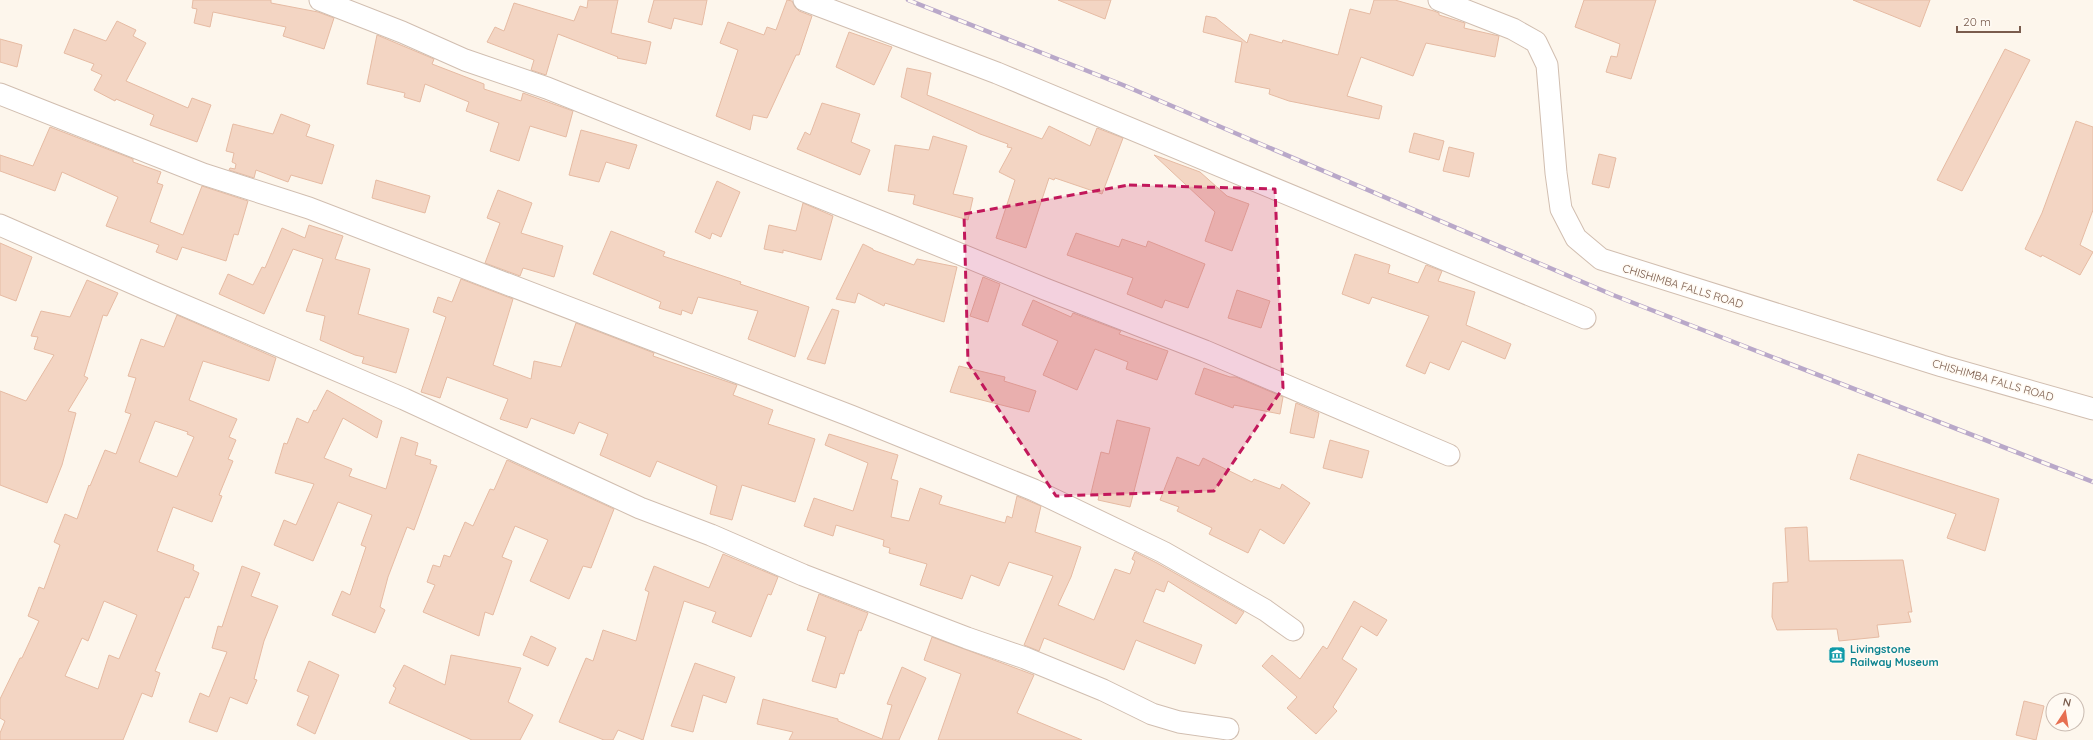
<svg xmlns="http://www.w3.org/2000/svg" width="2093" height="740" viewBox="0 0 2093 740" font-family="Quicksand,sans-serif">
<rect width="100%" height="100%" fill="#fdf6ec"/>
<path fill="#f3d5c3" stroke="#e6bba3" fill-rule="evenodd" d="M 193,0 L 271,0 L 271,3 L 318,12 L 334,18 L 324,49 L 283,36 L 286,27 L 213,12 L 210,27 L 194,23 L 197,9 L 192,8 Z
M 588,0 L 618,0 L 611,33 L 651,42 L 646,64 L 617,58 L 618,57 L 558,34 L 546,75 L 531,70 L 534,60 L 487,42 L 495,27 L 504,31 L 514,3 L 574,21 L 580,6 L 587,8 Z
M 654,0 L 707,0 L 702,25 L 674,18 L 671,29 L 648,22 Z
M 787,0 L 792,1 L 795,7 L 799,11 L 812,16 L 799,55 L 796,55 L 767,118 L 753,115 L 750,130 L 716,116 L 738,50 L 720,43 L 728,22 L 764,35 L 767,27 L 776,30 Z
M 1058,0 L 1111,0 L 1105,19 Z
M 1374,0 L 1395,0 L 1434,11 L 1439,13 L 1439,15 L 1465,23 L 1464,28 L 1499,36 L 1495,57 L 1426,43 L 1413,76 L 1361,57 L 1347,96 L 1382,106 L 1379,119 L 1289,101 L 1269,94 L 1270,89 L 1235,82 L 1242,42 L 1203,32 L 1206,16 L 1216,18 L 1247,43 L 1250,34 L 1282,43 L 1283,40 L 1338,55 L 1350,9 L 1370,14 Z
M 1584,0 L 1656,0 L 1631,79 L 1606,72 L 1611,56 L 1617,57 L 1620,44 L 1575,27 Z
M 1853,0 L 1930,0 L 1920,27 Z
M 117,21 L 136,30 L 133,36 L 146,43 L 126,81 L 188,108 L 192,98 L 211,105 L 197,142 L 150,125 L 154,115 L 116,99 L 115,101 L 94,90 L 102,75 L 91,70 L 94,64 L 64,53 L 74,29 L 106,41 Z
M 849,32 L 892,47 L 874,85 L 836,67 Z
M 377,35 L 434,59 L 432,64 L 484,84 L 484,89 L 521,101 L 523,93 L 573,111 L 566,137 L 530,126 L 519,161 L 490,151 L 499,123 L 466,111 L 469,102 L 425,84 L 420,102 L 404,97 L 405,93 L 367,84 Z
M 0,39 L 22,45 L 17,67 L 0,62 Z
M 2005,49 L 2030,60 L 1962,191 L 1937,180 Z
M 907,68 L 931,73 L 927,95 L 1042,139 L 1049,126 L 1090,146 L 1097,128 L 1123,138 L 1102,194 L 1055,178 L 1054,180 L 1049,178 L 1026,248 L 996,238 L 1015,180 L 999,172 L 1012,148 L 1007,147 L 1008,144 L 980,134 L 901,97 Z
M 822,103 L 860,114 L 851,142 L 870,150 L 860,175 L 797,149 L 805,132 L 810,135 Z
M 281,114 L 310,125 L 306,136 L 334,145 L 322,184 L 291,175 L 288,182 L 256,170 L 254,178 L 229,170 L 230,168 L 235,169 L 236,164 L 232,162 L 234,153 L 226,151 L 233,124 L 273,134 Z
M 2076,121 L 2093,127 L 2093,210 L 2080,245 L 2093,252 L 2080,275 L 2042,255 L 2041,257 L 2025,249 L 2042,213 Z
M 50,127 L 133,159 L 133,162 L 161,172 L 157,183 L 163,185 L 150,222 L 183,235 L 202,186 L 248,201 L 238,235 L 234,234 L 226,261 L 182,247 L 177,260 L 156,252 L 159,245 L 106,226 L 118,197 L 62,172 L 55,191 L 0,171 L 0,155 L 33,166 Z
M 581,130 L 637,145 L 629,169 L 606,162 L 599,182 L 569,175 Z
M 1414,133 L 1444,141 L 1439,160 L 1409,152 Z
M 933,136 L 967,146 L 953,194 L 973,198 L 968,220 L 913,204 L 915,195 L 888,191 L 895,145 L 929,150 Z
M 1449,147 L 1474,153 L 1469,177 L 1443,171 Z
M 1599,154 L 1616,158 L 1609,188 L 1592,184 Z
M 1154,155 L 1200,172 L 1227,196 L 1249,204 L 1232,251 L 1205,241 L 1215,212 Z
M 376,180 L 430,196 L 425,213 L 372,198 Z
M 717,181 L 740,192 L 721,237 L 712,233 L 710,239 L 695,232 Z
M 498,190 L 532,203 L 521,233 L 563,246 L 554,277 L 523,268 L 520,276 L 485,263 L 500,223 L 487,218 Z
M 803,203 L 833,216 L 821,260 L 783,250 L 783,253 L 764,249 L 769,225 L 796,231 Z
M 309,225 L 343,236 L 335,259 L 370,269 L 358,314 L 409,329 L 396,373 L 362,363 L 364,357 L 355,355 L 320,340 L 325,316 L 306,311 L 323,259 L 293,249 L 264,314 L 219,294 L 228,274 L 253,285 L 262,267 L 265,268 L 282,228 L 305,238 Z
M 611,231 L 665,252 L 663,256 L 741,282 L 740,284 L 809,307 L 795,357 L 748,339 L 758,311 L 698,297 L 692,314 L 682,310 L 681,315 L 659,308 L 661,302 L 593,274 Z
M 1076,233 L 1119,247 L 1122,239 L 1146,247 L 1148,241 L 1205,264 L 1188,308 L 1165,300 L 1162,308 L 1127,294 L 1133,278 L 1067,255 Z
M 0,243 L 32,257 L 16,301 L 0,295 Z
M 863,244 L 873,249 L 873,250 L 914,265 L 917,259 L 957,267 L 944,322 L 885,303 L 884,306 L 858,293 L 855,303 L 836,299 Z
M 1355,254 L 1390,265 L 1388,273 L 1418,283 L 1426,265 L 1442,271 L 1438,281 L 1475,292 L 1466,325 L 1511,344 L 1505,359 L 1462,341 L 1449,370 L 1430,362 L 1425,374 L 1406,366 L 1429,316 L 1372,297 L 1369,304 L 1342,294 Z
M 983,277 L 1000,284 L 988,322 L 970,316 Z
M 461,279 L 513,299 L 493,365 L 531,379 L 534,361 L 561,367 L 576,323 L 654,353 L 653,356 L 737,385 L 733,395 L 773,410 L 768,424 L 815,439 L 795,502 L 742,485 L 732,520 L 710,514 L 717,486 L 657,461 L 650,477 L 600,455 L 608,434 L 579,422 L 574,434 L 531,418 L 527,428 L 500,419 L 508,399 L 447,377 L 440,398 L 421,392 L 446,317 L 433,312 L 438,297 L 452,302 Z
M 87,280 L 118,293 L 107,316 L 103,315 L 84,376 L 88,378 L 68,411 L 76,413 L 62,465 L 47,503 L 0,485 L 0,391 L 26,401 L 54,355 L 34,349 L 38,337 L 31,336 L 41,311 L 70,317 Z
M 1237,290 L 1270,301 L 1261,328 L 1228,318 Z
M 1033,300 L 1071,317 L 1073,313 L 1121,331 L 1119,334 L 1168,351 L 1157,380 L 1126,369 L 1128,362 L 1095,349 L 1077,390 L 1043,375 L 1058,341 L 1022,325 Z
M 832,309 L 839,311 L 825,364 L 807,359 Z
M 177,315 L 276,358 L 269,381 L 203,361 L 189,400 L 237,419 L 229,437 L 236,440 L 228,459 L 233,461 L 219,495 L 222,496 L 212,522 L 173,507 L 157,551 L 194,565 L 193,570 L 199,573 L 189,598 L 185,597 L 155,671 L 160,673 L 152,697 L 142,693 L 123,740 L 0,740 L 0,733 L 5,721 L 0,718 L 0,699 L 20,658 L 22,658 L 39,621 L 28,616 L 39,587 L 44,589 L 60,545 L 54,542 L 65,514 L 77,519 L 89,485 L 90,486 L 105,450 L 116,454 L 131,414 L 125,412 L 136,378 L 128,376 L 141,339 L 164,347 ZM 155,421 L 188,432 L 187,434 L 194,437 L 177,477 L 139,462 ZM 104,601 L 137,615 L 119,659 L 109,655 L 98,689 L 65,676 L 82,638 L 88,641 Z
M 959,366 L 1005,377 L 1004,381 L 1036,391 L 1029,412 L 950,392 Z
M 1204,368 L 1230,377 L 1236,377 L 1283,397 L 1280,414 L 1234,405 L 1233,408 L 1195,394 Z
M 327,390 L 382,421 L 377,438 L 343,418 L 324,458 L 352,469 L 349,476 L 386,489 L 401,437 L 418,443 L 415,455 L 431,460 L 430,464 L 437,466 L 414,530 L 407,527 L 388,577 L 380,607 L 385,610 L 375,633 L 332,615 L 342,591 L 350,595 L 366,547 L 361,545 L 372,515 L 338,502 L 313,561 L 274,545 L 284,520 L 296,525 L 314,484 L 275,473 L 284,443 L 287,444 L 297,418 L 308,423 L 314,410 L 316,411 Z
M 1296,403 L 1319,413 L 1314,438 L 1290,433 Z
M 1117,420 L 1150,428 L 1130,507 L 1098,500 L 1099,496 L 1091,493 L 1101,452 L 1109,454 Z
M 829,434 L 898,455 L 891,479 L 898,481 L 891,517 L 909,521 L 920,488 L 942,496 L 939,504 L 1005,523 L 1007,516 L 1012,518 L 1017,496 L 1041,506 L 1035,532 L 1081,547 L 1071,577 L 1058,605 L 1094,620 L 1115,569 L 1130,574 L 1135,561 L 1132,559 L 1135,552 L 1157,563 L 1244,612 L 1236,624 L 1168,581 L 1164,592 L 1156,589 L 1143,622 L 1202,645 L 1195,664 L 1136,640 L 1124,670 L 1044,638 L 1039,651 L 1024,645 L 1053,576 L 1009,562 L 999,586 L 971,575 L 962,599 L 920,585 L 927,564 L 889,553 L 890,548 L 883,546 L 884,540 L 836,525 L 833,536 L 804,526 L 814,498 L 853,511 L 868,463 L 825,445 Z
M 1330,440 L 1369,451 L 1362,478 L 1323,468 Z
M 1858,454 L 1999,499 L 1985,551 L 1947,538 L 1956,514 L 1850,479 Z
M 1177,457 L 1199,466 L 1203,458 L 1252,482 L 1254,479 L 1280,489 L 1282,484 L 1310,503 L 1284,544 L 1260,529 L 1248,553 L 1209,534 L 1212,528 L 1177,511 L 1179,507 L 1160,500 Z
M 507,460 L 614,509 L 591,568 L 583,566 L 569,599 L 530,581 L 548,540 L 515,526 L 502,557 L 512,561 L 493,615 L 485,612 L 479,636 L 423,612 L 435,585 L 427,582 L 433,565 L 440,567 L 444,555 L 450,557 L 465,522 L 473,526 L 490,489 L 494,490 Z
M 1807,527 L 1809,561 L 1903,560 L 1912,612 L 1908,612 L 1911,622 L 1877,625 L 1879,637 L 1839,641 L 1837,629 L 1777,630 L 1772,617 L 1773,583 L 1788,582 L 1785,528 Z
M 723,554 L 778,577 L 771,595 L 768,594 L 751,637 L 712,622 L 716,612 L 684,601 L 643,740 L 618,730 L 613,740 L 604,740 L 559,722 L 586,658 L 593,661 L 603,630 L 636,641 L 649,592 L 645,590 L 654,566 L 709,588 Z
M 242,566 L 260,573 L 251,596 L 278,606 L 264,641 L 254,679 L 257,680 L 247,704 L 230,697 L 217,732 L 189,722 L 200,693 L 209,697 L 227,652 L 212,648 L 218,626 L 222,627 Z
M 819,594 L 868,613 L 861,631 L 859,630 L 844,674 L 840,673 L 836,688 L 812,681 L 826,637 L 807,630 Z
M 1354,601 L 1387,620 L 1377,636 L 1361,626 L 1342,659 L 1357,669 L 1333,707 L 1337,711 L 1316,734 L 1287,708 L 1297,697 L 1262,666 L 1272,655 L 1300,679 L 1323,646 L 1327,649 Z
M 531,636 L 556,648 L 548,666 L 523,655 Z
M 932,637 L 1034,675 L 1017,713 L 1082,740 L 938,740 L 961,674 L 924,660 Z
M 451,655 L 521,668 L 508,702 L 533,715 L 520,740 L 472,740 L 389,703 L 396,688 L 393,686 L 404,665 L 445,685 Z
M 309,661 L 339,675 L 315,734 L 297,725 L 309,696 L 297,691 Z
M 695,663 L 735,677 L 726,703 L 703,695 L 693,732 L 671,726 Z
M 902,667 L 926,678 L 899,740 L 789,740 L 793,732 L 757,724 L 763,699 L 838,719 L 838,721 L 882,739 L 892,705 L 887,704 Z
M 2024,701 L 2044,706 L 2036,740 L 2016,735 Z"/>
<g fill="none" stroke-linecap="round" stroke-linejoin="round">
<g stroke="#d1beb0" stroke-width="23">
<path id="minor" d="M 320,0 L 402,32 L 465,60 L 547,88 L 889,225 L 1045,289 L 1205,351 L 1449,455
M 804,0 L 997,73 L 1585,318
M 1439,0 L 1513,29 L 1536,42 L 1547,65 L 1556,173 L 1561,209 L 1576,238 L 1601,259 L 1942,366 L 2093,409
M 0,94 L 203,174 L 309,208 L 851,416 L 1034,490 L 1163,552 L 1265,610 L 1293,630
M 0,225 L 155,293 L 404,399 L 640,508 L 711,535 L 803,575 L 967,638 L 1025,658 L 1103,690 L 1152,714 L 1179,722 L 1228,729"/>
</g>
<use href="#minor" stroke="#fff" stroke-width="21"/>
<g stroke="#b9a8c9" stroke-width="4.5">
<path id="rail" d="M 908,0 L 1123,85 L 1613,295 L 2093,482"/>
</g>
<use href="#rail" stroke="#fffaf3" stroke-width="3" stroke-dasharray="9" stroke-linecap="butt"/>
</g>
<path fill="#c2185b" fill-opacity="0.2" stroke="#c2185b" stroke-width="3" stroke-dasharray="8 5" stroke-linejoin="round" d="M 1129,185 L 1275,189 L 1283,388 L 1214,491 L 1056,496 L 968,363 L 964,214 Z"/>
<defs>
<g id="museum-square" transform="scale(0.9)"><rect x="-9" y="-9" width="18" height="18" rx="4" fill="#0f9aa8" stroke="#fffaf3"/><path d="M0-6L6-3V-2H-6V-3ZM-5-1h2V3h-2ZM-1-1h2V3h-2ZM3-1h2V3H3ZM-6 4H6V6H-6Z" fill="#fff"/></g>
</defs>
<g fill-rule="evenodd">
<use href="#museum-square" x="1837" y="655"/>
</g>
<g text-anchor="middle" stroke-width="3" stroke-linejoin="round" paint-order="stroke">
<g font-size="11" fill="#7a5c4d" stroke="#fffaf3">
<text transform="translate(1683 286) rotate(17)" y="4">CHISHIMBA FALLS ROAD</text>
<text transform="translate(1993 380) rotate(16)" y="4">CHISHIMBA FALLS ROAD</text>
</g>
<g font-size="11" font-weight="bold" fill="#0d838f" stroke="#fffaf3" text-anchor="start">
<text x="1850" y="653">Livingstone<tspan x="1850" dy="13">Railway Museum</tspan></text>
</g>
</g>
<g transform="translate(2065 712) rotate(12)"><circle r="19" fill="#fffaf3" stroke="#cabbb1"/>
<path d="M0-3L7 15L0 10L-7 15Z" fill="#e76f51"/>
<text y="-6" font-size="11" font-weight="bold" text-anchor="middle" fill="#7a5c4d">N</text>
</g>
<path d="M1957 26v6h63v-6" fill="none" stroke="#7a5c4d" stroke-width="2"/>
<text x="1963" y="26" font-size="12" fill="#7a5c4d" stroke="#fffaf3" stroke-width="3" paint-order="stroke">20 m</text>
</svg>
